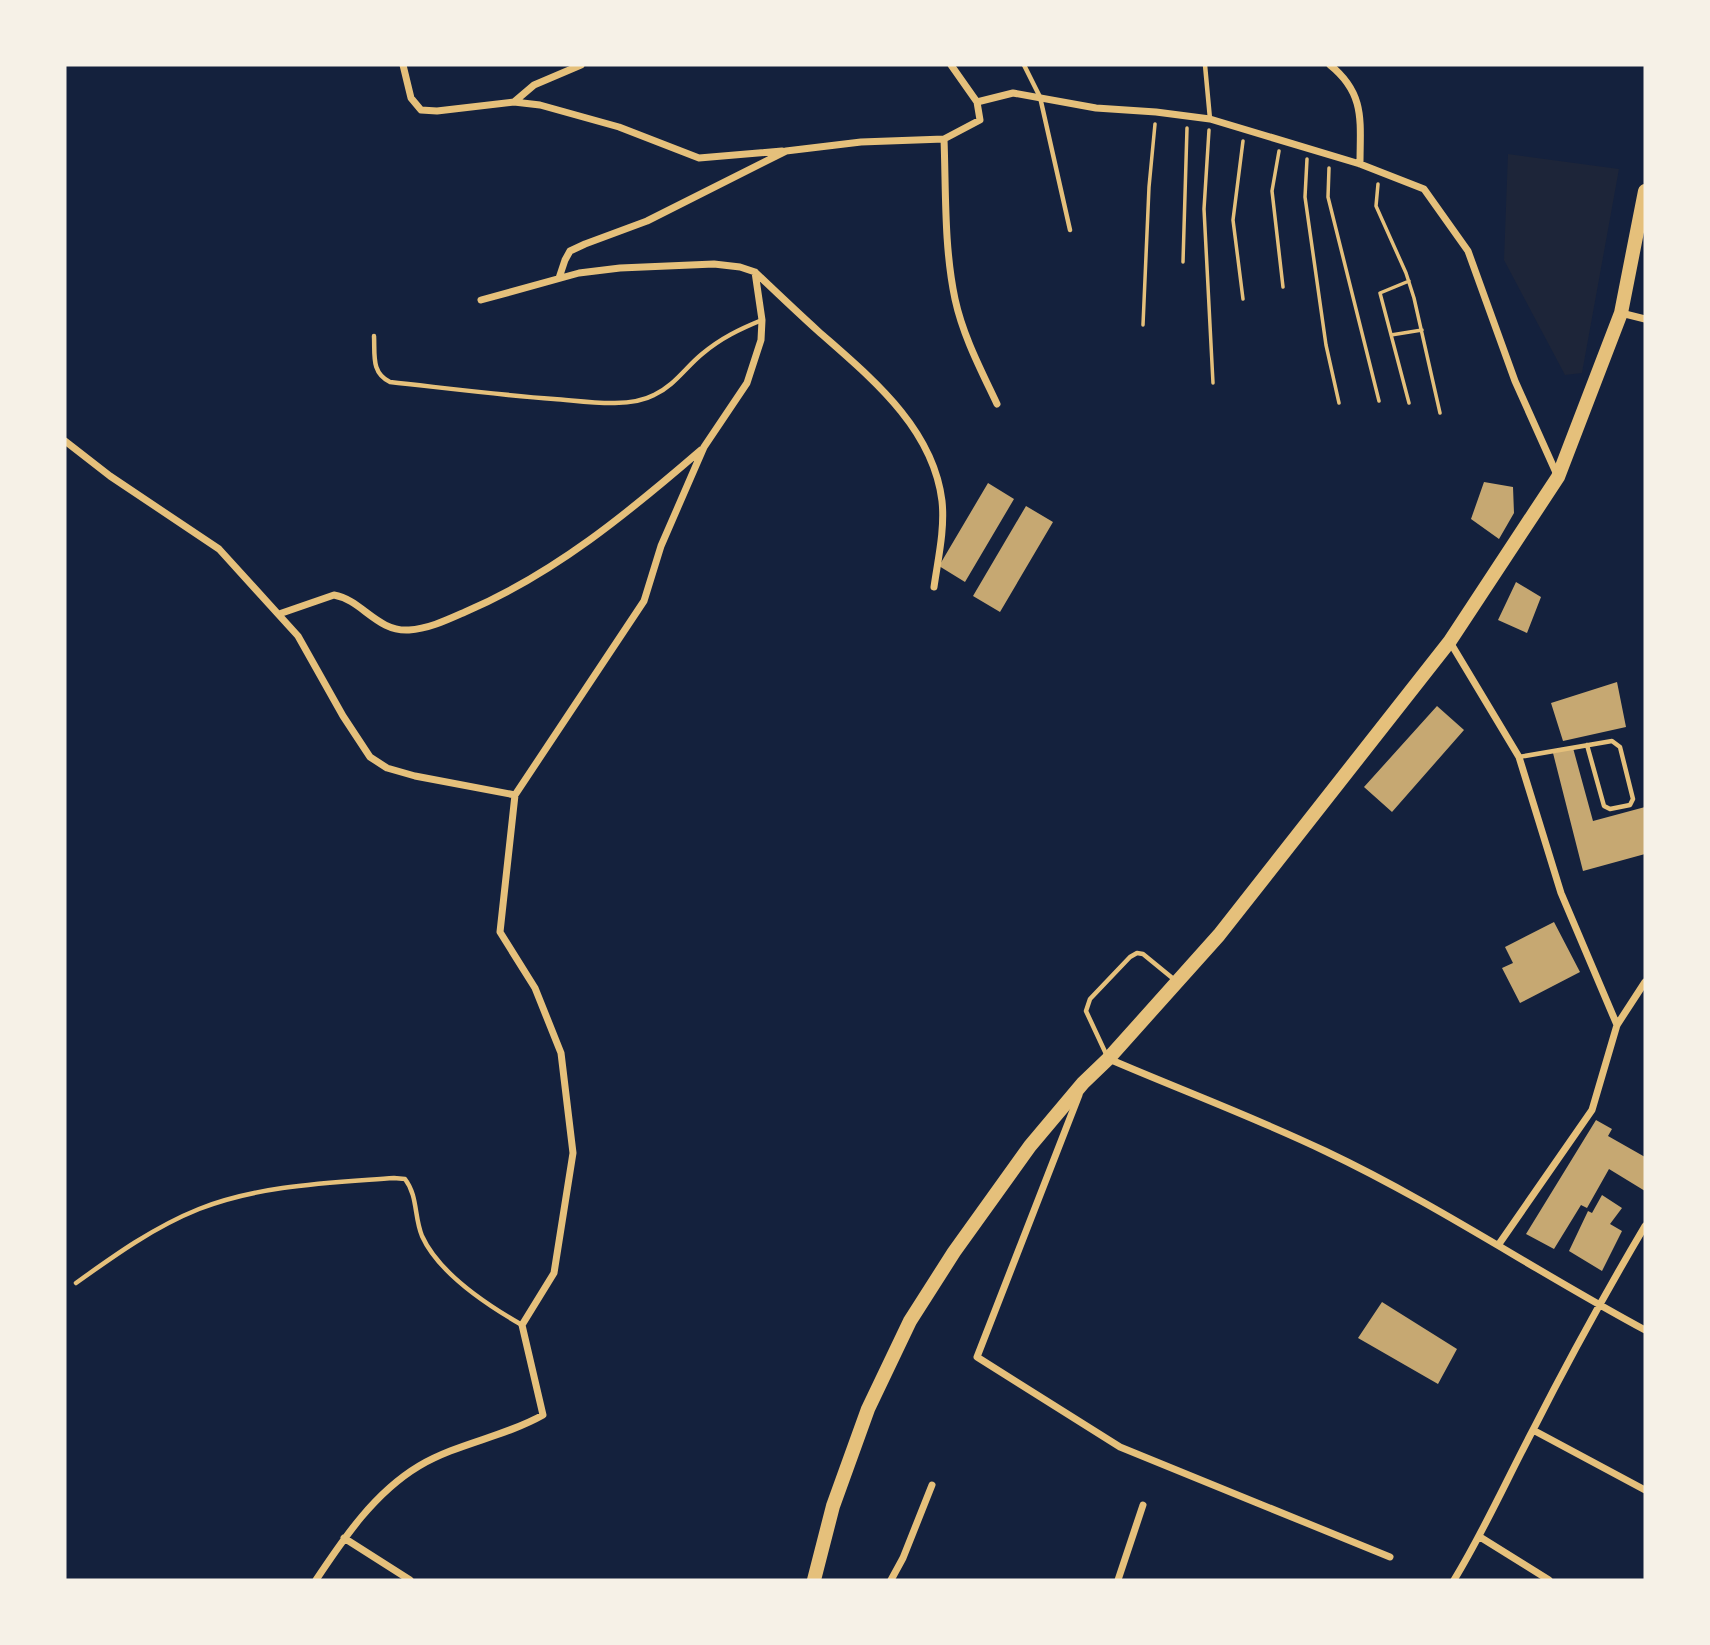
<svg xmlns="http://www.w3.org/2000/svg" width="1710" height="1645" viewBox="0 0 1710 1645" font-family="Jost,sans-serif">
<rect width="100%" height="100%" fill="#14213d"/>
<path fill="#1d2539" d="M 1508,154 L 1619,169 L 1582,373 L 1565,375 L 1504,260 Z"/>
<path fill="#c6a872" d="M 1484,482 L 1513,487 L 1514,513 L 1499,539 L 1471,519 Z
M 988,483 L 1014,499 L 965,582 L 939,566 Z
M 1026,506 L 1053,522 L 1000,612 L 973,596 Z
M 1516,582 L 1541,597 L 1527,633 L 1498,620 Z
M 1617,682 L 1626,727 L 1563,741 L 1551,703 Z
M 1437,706 L 1464,730 L 1392,812 L 1364,787 Z
M 1573,748 L 1593,821 L 1645,807 L 1645,854 L 1583,871 L 1553,753 Z
M 1554,922 L 1580,972 L 1520,1003 L 1502,968 L 1513,963 L 1505,947 Z
M 1596,1120 L 1612,1129 L 1608,1136 L 1645,1157 L 1645,1191 L 1609,1169 L 1587,1208 L 1581,1205 L 1554,1249 L 1526,1234 Z
M 1602,1195 L 1622,1208 L 1610,1224 L 1622,1231 L 1602,1271 L 1569,1251 L 1588,1211 L 1592,1213 Z
M 1382,1302 L 1457,1349 L 1438,1384 L 1358,1338 Z"/>
<g fill="none" stroke-linecap="round" stroke-linejoin="round">
<path stroke="#e5c07b" stroke-width="3.5" d="M 1209,130 L 1204,209 L 1213,383
M 1243,141 L 1233,220 L 1243,299
M 1279,151 L 1272,191 L 1283,287
M 1307,159 L 1305,197 L 1326,345 L 1339,403
M 1329,168 L 1328,197 L 1379,401
M 1378,184 L 1376,206 L 1406,273 L 1414,298 L 1440,413
M 1183,262 L 1187,128
M 1409,281 L 1380,293 L 1409,403
M 1143,325 L 1149,187 L 1155,124
M 1391,335 L 1422,330"/>
<path stroke="#e5c07b" stroke-width="4.5" d="M 1024,65 L 1040,97 L 1070,230
M 1205,65 L 1210,119
M 374,336 C 375,355 371,373 390,382 C 445,388 499,395 554,399 C 583,401 628,409 654,395 C 674,386 686,367 702,354 C 721,338 740,329 762,320
M 1519,757 L 1612,741 L 1620,747 L 1633,799 L 1630,805 L 1610,809 L 1604,806 L 1587,745
M 1107,1056 L 1086,1011 L 1090,999 L 1130,957 L 1137,953 L 1143,954 L 1176,981
M 76,1283 C 115,1255 154,1227 199,1209 C 260,1185 329,1183 394,1178 L 405,1179 C 418,1196 414,1217 422,1236 C 439,1274 487,1305 522,1325"/>
<path stroke="#e5c07b" stroke-width="7" d="M 403,65 L 411,98 L 421,110 L 437,111 L 514,102 L 540,105 L 619,127 L 699,158 L 782,151
M 951,65 L 977,102
M 1330,65 C 1366,94 1360,122 1360,164
M 514,102 L 534,85 L 581,65
M 944,139 C 946,192 944,247 955,299 C 963,336 981,370 997,404
M 559,278 L 565,260 L 570,251 L 585,244 L 647,221 L 786,151 L 861,142 L 944,139 L 980,120 L 977,102 L 1013,93 L 1096,108 L 1156,112 L 1210,119 L 1360,164 L 1424,189 L 1468,251 L 1515,381 L 1558,477
M 481,300 L 579,273 L 620,268 L 714,264 L 740,267 L 755,272 C 776,292 797,312 818,331 C 870,377 933,427 942,501 C 945,529 938,559 934,587
M 1621,313 L 1645,319
M 65,441 L 110,476 L 219,549 L 298,636 L 343,716 L 370,757 L 387,768 L 415,776 L 515,795
M 279,614 L 334,595 C 362,600 377,632 409,630 C 428,629 447,620 465,612 C 554,574 628,513 701,450
M 1450,642 L 1519,757 L 1561,893 L 1617,1025
M 1109,1059 C 1181,1090 1254,1117 1325,1151 C 1435,1203 1537,1272 1645,1330
M 1079,1095 L 977,1357 L 1120,1447 L 1390,1557
M 1499,1244 L 1592,1110 L 1617,1025 L 1645,982
M 1533,1430 L 1645,1490
M 1480,1537 L 1549,1580
M 344,1538 L 410,1580
M 316,1580 C 344,1538 374,1493 419,1466 C 458,1443 504,1437 543,1415 L 522,1325 L 554,1273 L 573,1153 L 561,1053 L 535,988 L 500,932 L 515,795 L 644,601 L 661,546 L 704,447 L 747,383 L 761,340 L 762,320 L 755,272
M 891,1580 L 903,1558 L 932,1485
M 1118,1580 L 1143,1505
M 1454,1580 C 1484,1531 1507,1479 1534,1428 C 1569,1359 1606,1292 1645,1226"/>
<path stroke="#e5c07b" stroke-width="14" d="M 814,1580 L 833,1506 L 868,1409 L 910,1321 L 954,1252 L 1030,1146 L 1083,1083 L 1108,1059 L 1219,935 L 1450,641 L 1558,477 L 1621,313 L 1645,191"/>
</g>
<rect width="1710" height="1645" fill="none" stroke="#f6f1e7" stroke-width="133"/>
</svg>
